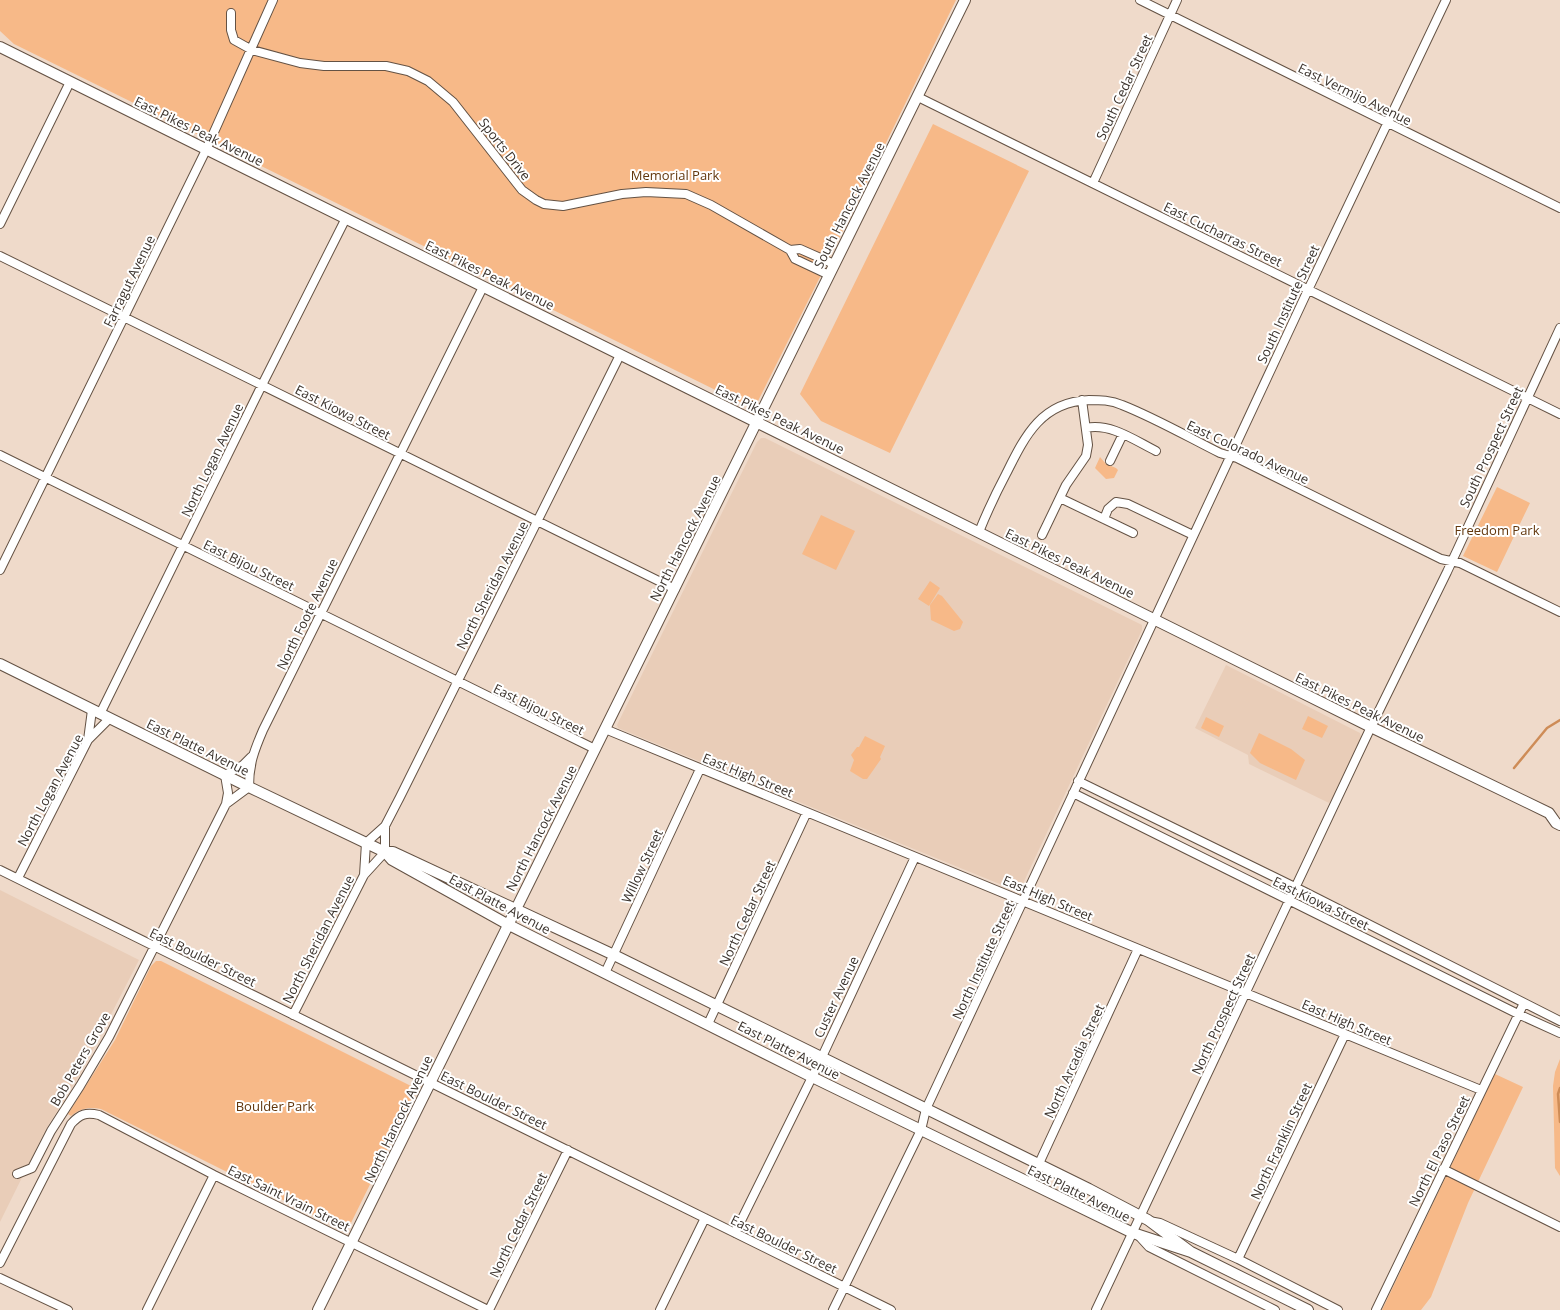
<svg xmlns="http://www.w3.org/2000/svg" width="1560" height="1310" viewBox="0 0 1560 1310" font-family="'Open Sans',sans-serif">
<rect width="100%" height="100%" fill="#efdaca"/>
<path fill="#e9cdb8" d="M 761,438 L 765,438 L 1142,625 L 1142,630 L 1019,892 L 618,728 L 617,725 L 757,442 Z
M 1226,665 L 1360,733 L 1362,740 L 1333,801 L 1329,803 L 1249,764 L 1248,755 L 1195,728 Z
M 0,890 L 139,960 L 82,1071 L 46,1129 L 0,1222 Z"/>
<path fill="#f7b988" d="M 0,0 L 956,0 L 829,259 L 754,409 L 14,44 L 0,31 Z
M 933,124 L 1029,171 L 890,453 L 821,421 L 800,394 Z
M 1100,457 L 1106,464 L 1116,468 L 1118,470 L 1114,478 L 1106,479 L 1095,468 Z
M 1497,487 L 1530,503 L 1497,572 L 1463,556 Z
M 821,515 L 855,531 L 836,570 L 802,554 Z
M 930,581 L 940,588 L 929,606 L 918,599 Z
M 938,594 L 942,596 L 963,622 L 960,629 L 954,631 L 931,620 L 930,605 Z
M 1308,716 L 1328,726 L 1322,738 L 1302,729 Z
M 1206,717 L 1224,726 L 1219,737 L 1201,728 Z
M 1259,733 L 1291,749 L 1305,760 L 1296,780 L 1260,763 L 1250,753 Z
M 865,736 L 885,746 L 880,757 L 881,759 L 867,779 L 863,779 L 850,771 L 854,760 L 851,755 L 857,747 L 859,747 Z
M 156,961 L 161,961 L 417,1089 L 347,1231 L 343,1230 L 101,1109 C 89,1107 81,1108 71,1116 L 68,1114 L 115,1040 L 151,966 Z
M 1560,1059 L 1560,1176 L 1555,1168 L 1553,1086 L 1555,1072 Z
M 1495,1074 L 1523,1087 L 1468,1203 L 1431,1297 L 1421,1310 L 1382,1310 Z"/>
<g fill="none" stroke-linecap="round" stroke-linejoin="round">
<path stroke="#ce8c57" stroke-width="2.5" d="M 1514,768 L 1547,728 L 1560,720
M 1560,1088 L 1558,1094 L 1560,1122"/>
<g stroke="#645244" stroke-width="10">
<path id="minor" d="M 1140,0 L 1560,208
M 231,13 L 231,30 L 234,40 L 252,50 L 300,63 L 324,66 L 386,66 L 408,71 L 428,81 L 453,102 L 522,190 L 536,200 L 544,204 L 563,206 L 622,194 L 646,192 L 686,194 L 711,205 L 790,250
M 918,97 L 1560,414
M 1093,183 L 1177,0
M 0,224 L 70,82
M 0,256 L 675,589
M 829,275 L 795,259 L 790,250 L 800,249 L 834,264
M 1086,428 C 1111,423 1134,440 1156,451
M 0,455 L 595,749
M 1110,461 L 1123,434
M 1060,498 L 1133,533
M 1104,519 L 1108,509 L 1116,502 L 1128,504 L 1193,535
M 979,532 C 987,512 996,493 1006,474 C 1025,436 1041,402 1089,400 C 1100,400 1111,400 1122,405 C 1155,418 1188,437 1220,453 L 1237,458 L 1441,559 L 1460,563 L 1560,612
M 1042,535 L 1066,485 L 1086,456 L 1088,445 L 1082,400
M 0,570 L 206,150 L 273,0
M 100,714 L 262,385 L 346,218
M 605,729 L 1481,1090
M 88,740 L 92,710
M 1078,781 L 1305,892 L 1560,1021
M 1073,793 L 1518,1014 L 1560,1033
M 226,804 L 228,793 L 225,775 L 243,765 L 251,757
M 0,870 L 891,1310
M 364,875 L 366,843 L 385,826 L 400,797 L 620,355
M 18,878 L 88,740 L 110,718
M 605,973 L 700,769
M 293,1015 L 364,875 L 385,852 L 385,826
M 708,1024 L 807,812
M 1443,1169 L 1560,1227
M 17,1174 L 32,1168 L 51,1131 L 80,1086 L 109,1037 L 226,804 L 249,787 C 249,764 254,751 263,730 L 483,287
M 1030,1183 L 1138,949
M 1149,1221 L 1160,1223 L 1238,1259 L 1338,1310
M 735,1233 L 821,1059 L 915,857
M 1139,1236 L 1149,1247 L 1275,1310
M 1238,1259 L 1345,1034
M 0,1263 L 71,1124 C 80,1114 86,1112 99,1115 L 214,1175 L 488,1310
M 0,1278 L 68,1310
M 147,1310 L 214,1175
M 489,1310 L 568,1150
M 660,1310 L 705,1218
M 833,1310 L 921,1130 L 926,1109 L 1308,290 L 1446,0
M 1096,1310 L 1371,727 L 1447,572 L 1560,328
M 1376,1310 L 1524,1003"/>
</g>
<g stroke="#645244" stroke-width="12">
<path id="major" d="M 0,47 L 1371,727 L 1549,813 L 1556,823 L 1560,825
M 0,664 L 249,787 L 385,852 L 393,852 L 614,955 L 1089,1189 L 1148,1220 L 1191,1252
M 385,852 L 392,860 L 507,924 L 812,1077 L 1133,1233 L 1191,1252 L 1308,1310
M 318,1310 L 965,0"/>
</g>
<use href="#minor" stroke="#fff" stroke-width="8"/>
<use href="#major" stroke="#fff" stroke-width="10"/>
</g>
<g text-anchor="middle" stroke-width="4" stroke-linejoin="round" paint-order="stroke">
<g font-size="13" fill="#3a322c" stroke="#fff">
<text transform="translate(1124 87) rotate(-65)" y="5">South Cedar Street</text>
<text transform="translate(1355 94) rotate(26)" y="5">East Vermijo Avenue</text>
<text transform="translate(199 131) rotate(26)" y="5">East Pikes Peak Avenue</text>
<text transform="translate(505 149) rotate(52)" y="5">Sports Drive</text>
<text transform="translate(849 205) rotate(-63)" y="5">South Hancock Avenue</text>
<text transform="translate(1223 234) rotate(26)" y="5">East Cucharras Street</text>
<text transform="translate(490 275) rotate(26)" y="5">East Pikes Peak Avenue</text>
<text transform="translate(129 281) rotate(-64)" y="5">Farragut Avenue</text>
<text transform="translate(1288 304) rotate(-65)" y="5">South Institute Street</text>
<text transform="translate(343 412) rotate(27)" y="5">East Kiowa Street</text>
<text transform="translate(780 419) rotate(26)" y="5">East Pikes Peak Avenue</text>
<text transform="translate(1491 447) rotate(-65)" y="5">South Prospect Street</text>
<text transform="translate(1248 452) rotate(25)" y="5">East Colorado Avenue</text>
<text transform="translate(212 460) rotate(-64)" y="5">North Logan Avenue</text>
<text transform="translate(685 538) rotate(-63)" y="5">North Hancock Avenue</text>
<text transform="translate(1070 563) rotate(26)" y="5">East Pikes Peak Avenue</text>
<text transform="translate(249 565) rotate(26)" y="5">East Bijou Street</text>
<text transform="translate(492 585) rotate(-63)" y="5">North Sheridan Avenue</text>
<text transform="translate(307 614) rotate(-64)" y="5">North Foote Avenue</text>
<text transform="translate(1360 707) rotate(26)" y="5">East Pikes Peak Avenue</text>
<text transform="translate(539 709) rotate(26)" y="5">East Bijou Street</text>
<text transform="translate(198 747) rotate(26)" y="5">East Platte Avenue</text>
<text transform="translate(748 775) rotate(22)" y="5">East High Street</text>
<text transform="translate(50 790) rotate(-62)" y="5">North Logan Avenue</text>
<text transform="translate(541 828) rotate(-63)" y="5">North Hancock Avenue</text>
<text transform="translate(642 866) rotate(-65)" y="5">Willow Street</text>
<text transform="translate(1048 898) rotate(23)" y="5">East High Street</text>
<text transform="translate(1321 903) rotate(26)" y="5">East Kiowa Street</text>
<text transform="translate(500 904) rotate(28)" y="5">East Platte Avenue</text>
<text transform="translate(747 913) rotate(-65)" y="5">North Cedar Street</text>
<text transform="translate(318 939) rotate(-63)" y="5">North Sheridan Avenue</text>
<text transform="translate(203 957) rotate(26)" y="5">East Boulder Street</text>
<text transform="translate(983 960) rotate(-65)" y="5">North Institute Street</text>
<text transform="translate(836 997) rotate(-65)" y="5">Custer Avenue</text>
<text transform="translate(1223 1014) rotate(-65)" y="5">North Prospect Street</text>
<text transform="translate(1347 1022) rotate(23)" y="5">East High Street</text>
<text transform="translate(789 1050) rotate(27)" y="5">East Platte Avenue</text>
<text transform="translate(80 1059) rotate(-60)" y="5">Bob Peters Grove</text>
<text transform="translate(1074 1061) rotate(-65)" y="5">North Arcadia Street</text>
<text transform="translate(494 1100) rotate(26)" y="5">East Boulder Street</text>
<text transform="translate(398 1119) rotate(-64)" y="5">North Hancock Avenue</text>
<text transform="translate(1281 1141) rotate(-65)" y="5">North Franklin Street</text>
<text transform="translate(1439 1151) rotate(-64)" y="5">North El Paso Street</text>
<text transform="translate(1079 1193) rotate(26)" y="5">East Platte Avenue</text>
<text transform="translate(289 1198) rotate(26)" y="5">East Saint Vrain Street</text>
<text transform="translate(518 1225) rotate(-64)" y="5">North Cedar Street</text>
<text transform="translate(784 1244) rotate(26)" y="5">East Boulder Street</text>
</g>
<g font-size="13" fill="#62370d" stroke="#fff">
<text x="675" y="180">Memorial Park</text>
<text x="1497" y="535">Freedom Park</text>
<text x="275" y="1111">Boulder Park</text>
</g>
</g>
</svg>
